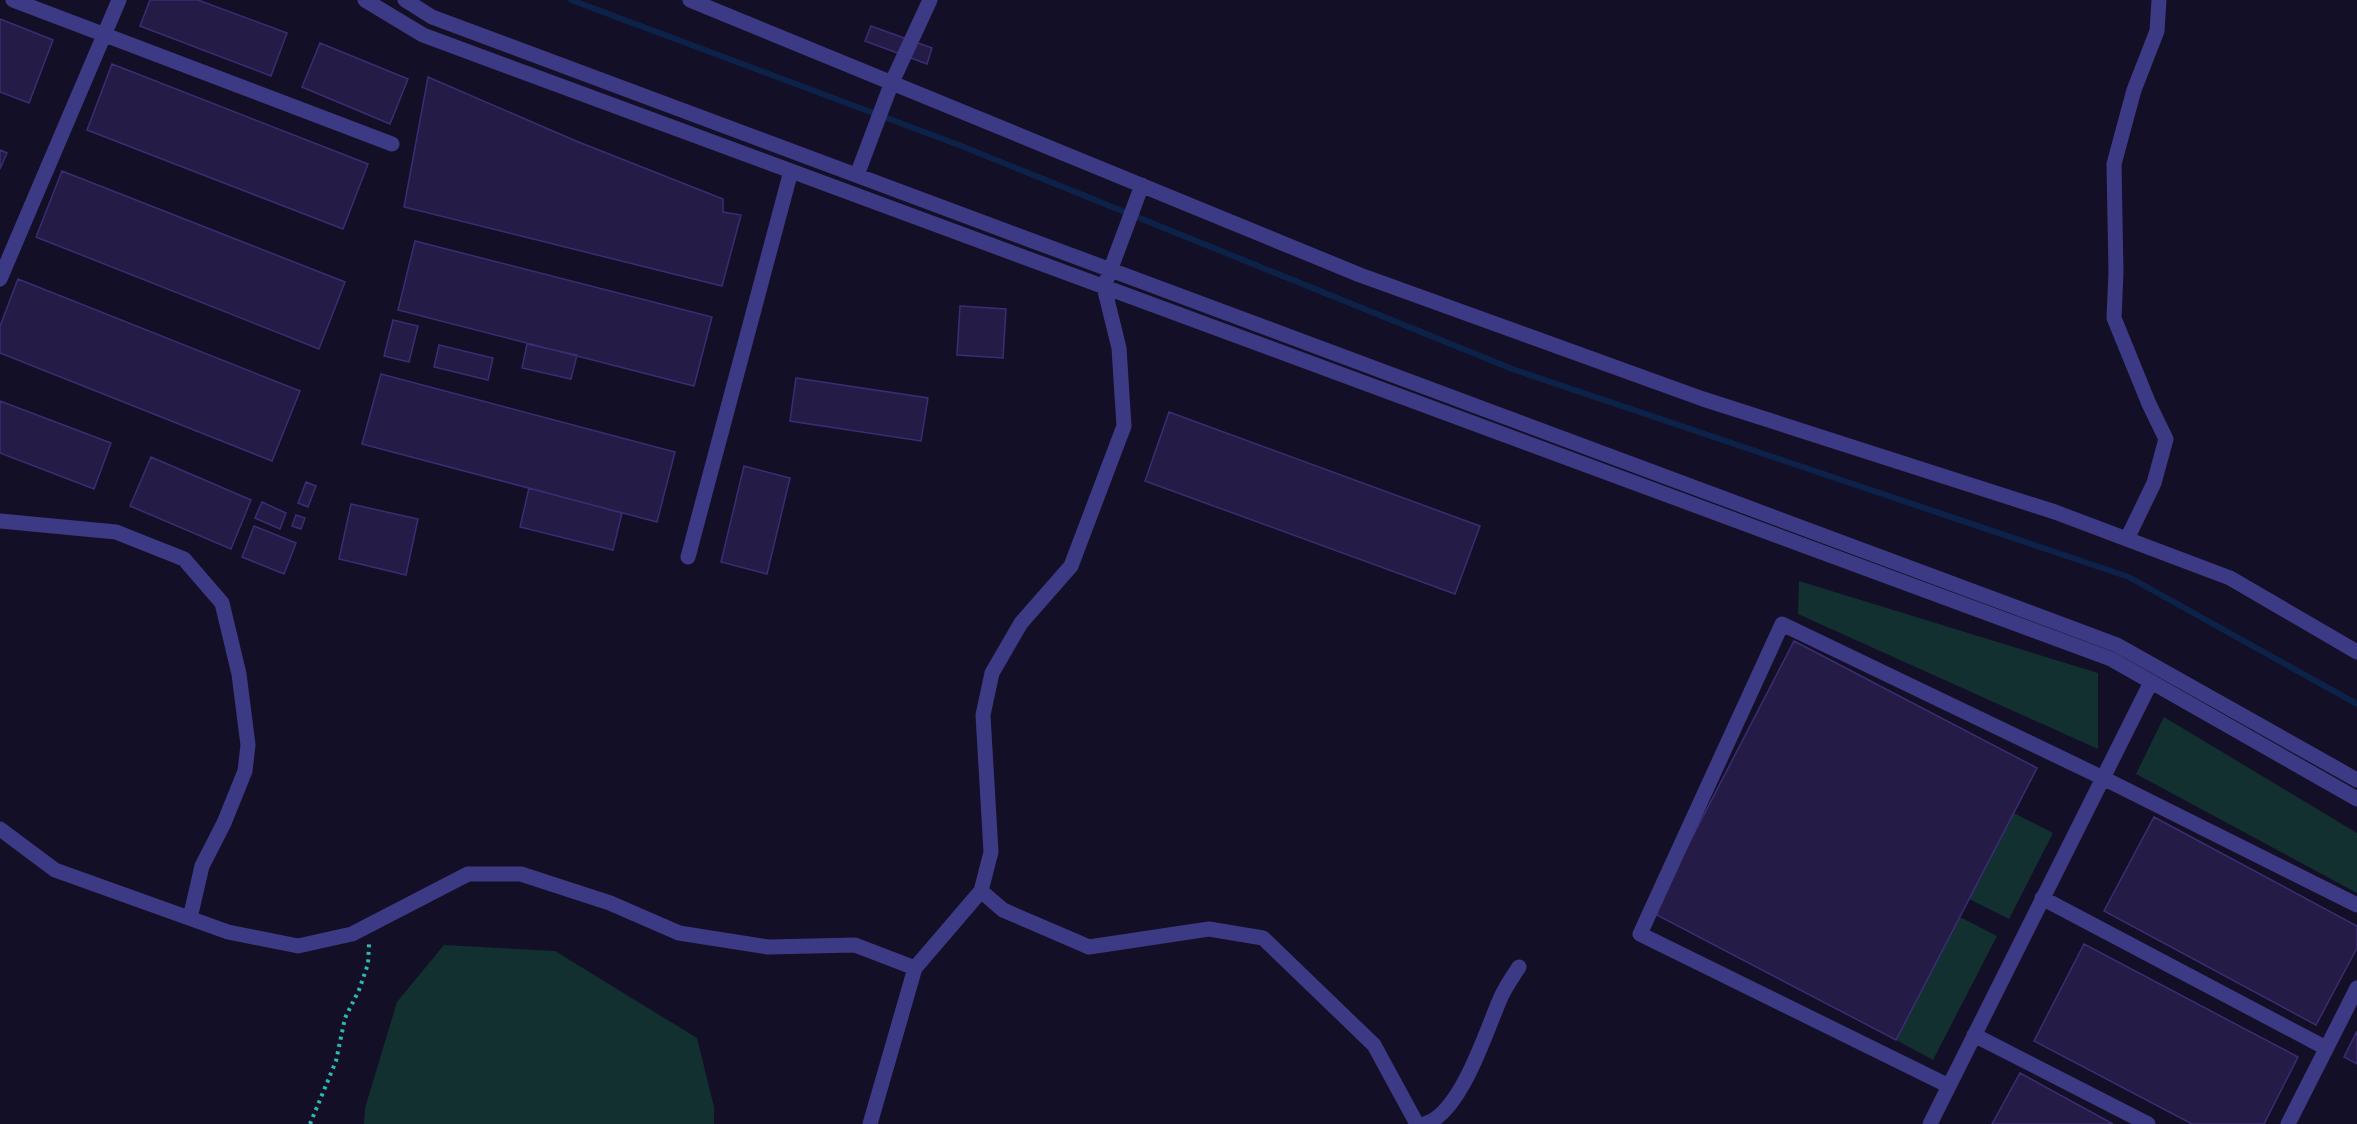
<svg xmlns="http://www.w3.org/2000/svg" width="2357" height="1124" viewBox="0 0 2357 1124" font-family="Manrope,sans-serif">
<rect width="100%" height="100%" fill="#130f26"/>
<path fill="#12302f" d="M 1799,581 L 2098,673 L 2098,749 L 1798,614 Z
M 2164,717 L 2357,833 L 2357,893 L 2136,774 Z
M 2014,813 L 2053,833 L 2009,919 L 1969,899 Z
M 1960,917 L 1997,936 L 1933,1060 L 1896,1040 Z
M 444,945 L 555,951 L 697,1038 L 714,1107 L 714,1124 L 364,1124 L 365,1108 L 397,1002 Z"/>
<g fill="none" stroke-linecap="round" stroke-linejoin="round">
<path stroke="#0c2248" stroke-width="6" d="M 571,0 L 959,145 L 1515,370 L 2129,577 L 2357,704"/>
</g>
<path fill="#241b47" stroke="#3b2d73" stroke-width="1.5" d="M 150,0 L 198,0 L 287,33 L 271,76 L 140,26 Z
M 0,19 L 53,40 L 29,103 L 0,92 Z
M 871,26 L 932,48 L 927,64 L 865,41 Z
M 320,43 L 408,79 L 390,124 L 302,87 Z
M 112,64 L 368,164 L 343,229 L 87,130 Z
M 428,77 L 576,141 L 723,199 L 723,212 L 741,215 L 722,286 L 404,207 Z
M 0,150 L 7,153 L 0,169 Z
M 62,171 L 345,282 L 319,349 L 36,237 Z
M 415,241 L 712,317 L 694,386 L 398,310 Z
M 18,279 L 300,391 L 272,461 L 0,353 L 0,326 Z
M 960,306 L 1006,309 L 1003,358 L 957,355 Z
M 393,320 L 418,326 L 409,362 L 384,356 Z
M 527,344 L 577,355 L 571,379 L 522,368 Z
M 439,345 L 493,358 L 488,380 L 434,367 Z
M 381,374 L 675,452 L 657,522 L 362,444 Z
M 796,378 L 928,398 L 921,441 L 790,421 Z
M 0,401 L 111,443 L 94,489 L 0,453 Z
M 1169,412 L 1480,526 L 1455,594 L 1145,481 Z
M 151,457 L 251,500 L 231,549 L 130,506 Z
M 744,466 L 790,478 L 767,574 L 721,562 Z
M 306,482 L 316,486 L 308,507 L 298,503 Z
M 529,488 L 622,513 L 613,550 L 520,527 Z
M 262,502 L 286,513 L 280,529 L 255,518 Z
M 351,504 L 418,519 L 406,575 L 339,559 Z
M 296,515 L 305,518 L 301,529 L 292,526 Z
M 254,526 L 296,543 L 284,574 L 242,557 Z
M 1794,641 L 2037,768 L 1896,1040 L 1653,913 Z
M 2154,817 L 2357,926 L 2357,948 L 2316,1025 L 2104,911 Z
M 2084,944 L 2298,1057 L 2264,1124 L 2192,1124 L 2034,1041 Z
M 2357,1031 L 2357,1064 L 2344,1057 Z
M 2020,1073 L 2113,1124 L 1992,1124 Z"/>
<g fill="none" stroke-linecap="round" stroke-linejoin="round">
<path stroke="#2fb8b0" stroke-width="4" stroke-dasharray="3 4.5" stroke-linecap="butt" d="M 310,1124 L 336,1061 L 345,1018 L 359,990 L 368,964 L 369,944"/>
<path stroke="#3d3a85" stroke-width="15" d="M 13,0 L 392,144
M 365,0 L 423,35 L 2111,659 L 2357,799
M 405,0 L 432,17 L 2117,645 L 2357,780
M 690,0 L 1360,275 L 1703,399 L 2055,512 L 2230,578 L 2357,652
M 857,175 L 892,82 L 930,0
M 0,279 L 119,0
M 0,521 L 116,532 L 184,559 L 222,603 L 239,674 L 248,745 L 245,771 L 224,823 L 202,866 L 190,918
M 2127,539 L 2154,483 L 2166,439 L 2149,404 L 2114,318 L 2116,272 L 2114,164 L 2134,90 L 2157,31 L 2159,0
M 688,557 L 791,171
M 0,829 L 55,870 L 228,932 L 298,946 L 352,934 L 468,874 L 521,874 L 610,903 L 679,933 L 768,947 L 855,945 L 915,968
M 981,891 L 1003,910 L 1089,947 L 1209,929 L 1263,938 L 1374,1045 L 1417,1124
M 2042,898 L 2326,1048
M 1974,1035 L 2148,1124
M 1949,1086 L 1640,934 L 1782,624 L 2103,778 L 2357,905
M 870,1124 L 915,968 L 981,891 L 991,852 L 983,715 L 992,673 L 1021,623 L 1071,566 L 1124,426 L 1119,348 L 1104,287 L 1142,185
M 1424,1124 C 1459,1116 1485,1035 1498,1004 C 1503,990 1511,979 1519,967
M 1930,1124 L 2151,682
M 2288,1124 L 2357,988"/>
</g>
</svg>
